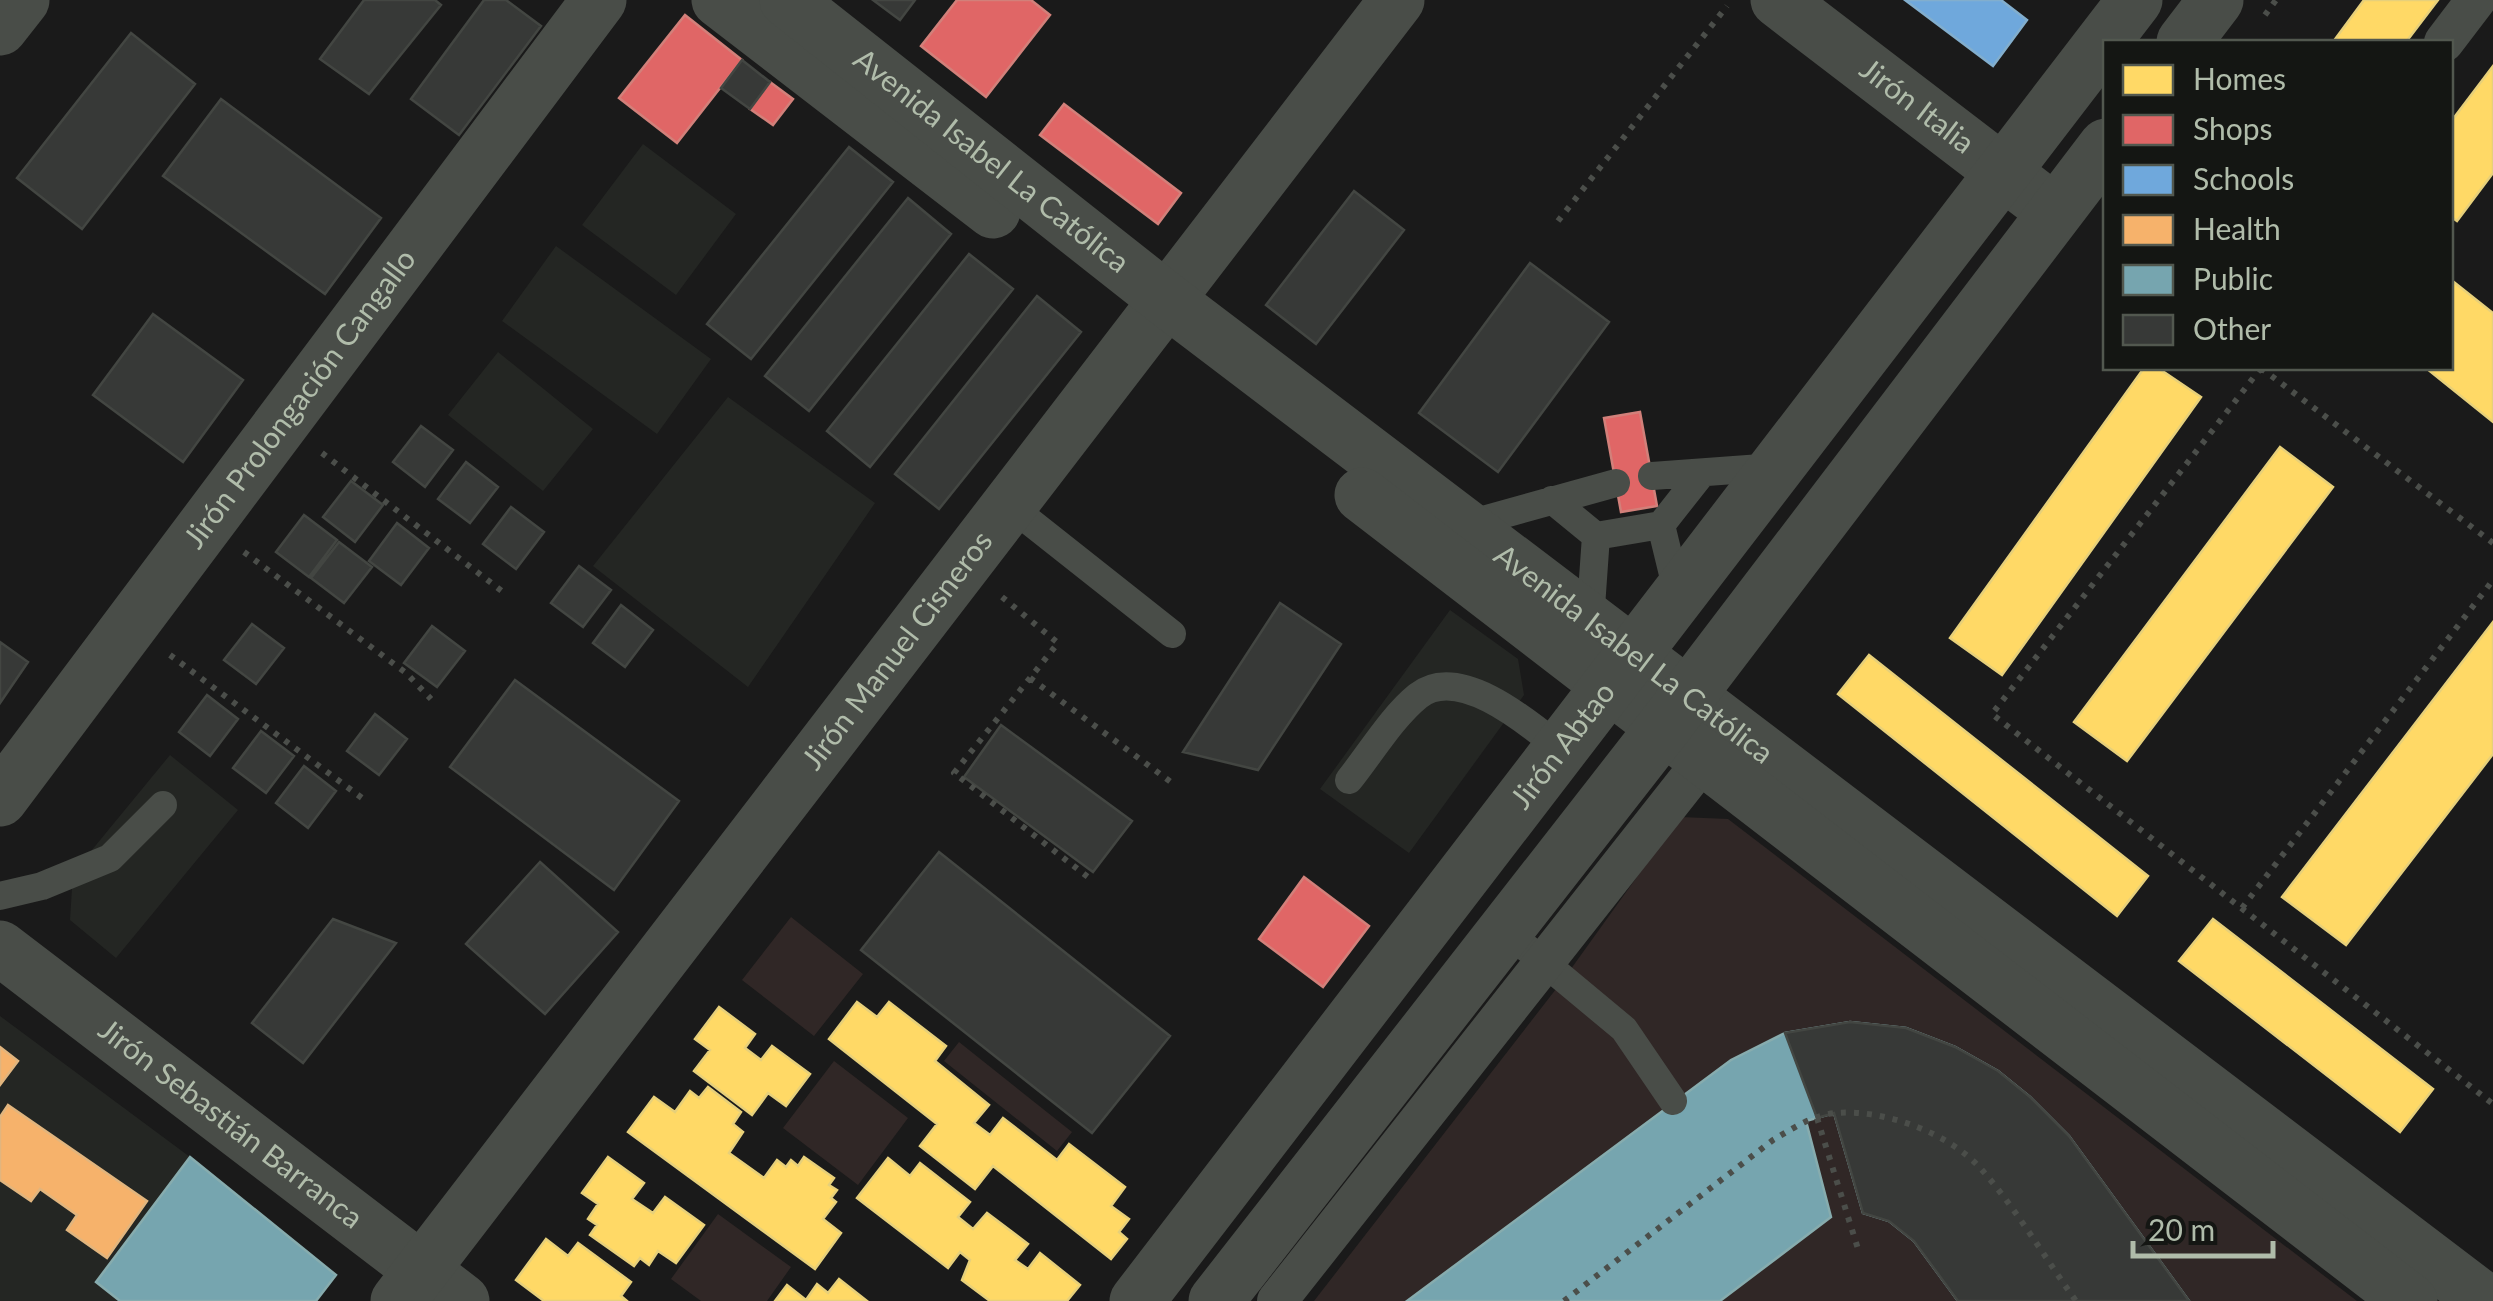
<svg xmlns="http://www.w3.org/2000/svg" width="2493" height="1301" viewBox="0 0 2493 1301" font-family="Lato,sans-serif">
<rect width="100%" height="100%" fill="#1a1a1a"/>
<path fill="#242623" d="M 643,144 L 736,214 L 676,295 L 582,225 Z
M 556,246 L 711,359 L 657,434 L 502,321 Z
M 498,352 L 593,429 L 543,491 L 448,415 Z
M 728,397 L 875,503 L 748,687 L 593,566 Z
M 1450,610 L 1518,659 L 1524,695 L 1409,853 L 1320,789 Z
M 170,755 L 238,810 L 116,958 L 70,920 L 73,873 Z
M 0,1016 L 190,1157 L 96,1282 L 120,1301 L 0,1301 Z"/>
<path fill="#302726" d="M 1680,817 L 1728,819 L 2357,1301 L 1314,1301 L 1563,980 Z
M 791,917 L 863,974 L 814,1036 L 742,980 Z
M 959,1042 L 1072,1132 L 1057,1151 L 944,1061 Z
M 834,1061 L 908,1118 L 858,1185 L 783,1128 Z
M 718,1214 L 791,1267 L 767,1301 L 701,1301 L 671,1279 Z"/>
<path fill="#ffd966" stroke="#e7d07a" stroke-width="2.5" d="M 2364,0 L 2438,0 L 2406,42 L 2333,42 Z
M 2493,66 L 2493,173 L 2457,221 L 2450,216 L 2450,123 Z
M 2450,279 L 2493,313 L 2493,422 L 2426,368 L 2450,368 Z
M 2144,368 L 2158,368 L 2201,397 L 2002,675 L 1950,638 Z
M 2280,447 L 2333,487 L 2127,761 L 2074,722 Z
M 2493,622 L 2493,754 L 2346,945 L 2282,897 Z
M 1869,655 L 2148,876 L 2117,916 L 1838,694 Z
M 2213,919 L 2433,1089 L 2400,1132 L 2179,961 Z
M 857,1002 L 877,1017 L 889,1002 L 946,1046 L 935,1061 L 989,1105 L 974,1123 L 990,1135 L 1003,1118 L 1057,1160 L 1069,1144 L 1125,1187 L 1111,1206 L 1129,1219 L 1119,1232 L 1127,1239 L 1111,1259 L 993,1166 L 975,1189 L 920,1146 L 937,1124 L 829,1039 Z
M 719,1007 L 755,1034 L 745,1048 L 761,1060 L 772,1046 L 810,1074 L 786,1106 L 768,1093 L 752,1115 L 694,1071 L 710,1050 L 695,1039 Z
M 708,1087 L 741,1112 L 733,1124 L 743,1132 L 729,1153 L 764,1178 L 777,1160 L 786,1167 L 791,1160 L 798,1166 L 804,1157 L 834,1178 L 829,1185 L 837,1190 L 831,1198 L 836,1202 L 823,1219 L 841,1233 L 815,1269 L 628,1132 L 654,1097 L 675,1112 L 690,1091 L 699,1098 Z
M 608,1157 L 644,1183 L 632,1199 L 653,1213 L 665,1197 L 704,1225 L 676,1263 L 658,1251 L 649,1265 L 640,1258 L 634,1266 L 590,1235 L 597,1225 L 588,1219 L 598,1204 L 582,1193 Z
M 888,1158 L 910,1176 L 920,1163 L 970,1202 L 958,1217 L 973,1229 L 987,1213 L 1028,1244 L 1015,1260 L 1028,1269 L 1040,1253 L 1080,1285 L 1067,1301 L 990,1301 L 962,1280 L 970,1260 L 960,1252 L 948,1268 L 857,1198 Z
M 546,1239 L 568,1256 L 578,1243 L 631,1282 L 621,1296 L 627,1301 L 544,1301 L 516,1280 Z
M 839,1279 L 867,1301 L 775,1301 L 787,1285 L 806,1300 L 817,1284 L 828,1293 Z"/>
<path fill="#e06666" stroke="#d2807a" stroke-width="2.5" d="M 957,0 L 1031,0 L 1050,15 L 986,97 L 921,46 Z
M 685,15 L 742,60 L 677,143 L 619,98 Z
M 770,82 L 793,99 L 773,125 L 750,109 Z
M 1064,104 L 1181,193 L 1158,224 L 1040,135 Z
M 1640,412 L 1657,506 L 1621,512 L 1604,418 Z
M 1304,877 L 1369,926 L 1323,987 L 1259,939 Z"/>
<path fill="#6fa8dc" stroke="#82aecd" stroke-width="2.5" d="M 1905,0 L 2001,0 L 2027,20 L 1993,66 Z"/>
<path fill="#f6b26b" stroke="#e1b57e" stroke-width="2.5" d="M 0,1047 L 18,1061 L 0,1085 Z
M 8,1105 L 147,1201 L 107,1258 L 67,1230 L 77,1215 L 40,1189 L 31,1201 L 0,1180 L 0,1117 Z"/>
<path fill="#76a5af" stroke="#87acae" stroke-width="2.5" d="M 1850,1022 L 1906,1028 L 1955,1047 L 1998,1071 L 2030,1097 L 2069,1136 L 2189,1301 L 1958,1301 L 1914,1241 L 1889,1221 L 1863,1213 L 1834,1113 L 1806,1121 L 1831,1217 L 1720,1301 L 1407,1301 L 1731,1060 L 1785,1033 Z
M 190,1157 L 336,1275 L 316,1301 L 120,1301 L 96,1282 Z"/>
<path fill="#373937" stroke="#434642" stroke-width="2.5" d="M 364,0 L 435,0 L 441,5 L 369,94 L 320,59 Z
M 484,0 L 506,0 L 541,26 L 459,135 L 411,99 Z
M 873,0 L 915,0 L 900,20 Z
M 131,33 L 195,84 L 82,229 L 17,178 Z
M 742,60 L 770,82 L 750,109 L 721,88 Z
M 221,99 L 381,218 L 325,294 L 163,176 Z
M 849,147 L 893,182 L 751,359 L 707,324 Z
M 1354,191 L 1404,230 L 1316,344 L 1266,305 Z
M 908,198 L 951,234 L 809,411 L 765,376 Z
M 969,254 L 1013,289 L 870,467 L 827,431 Z
M 1530,263 L 1609,322 L 1498,472 L 1419,413 Z
M 1037,296 L 1081,332 L 939,509 L 895,474 Z
M 153,314 L 243,380 L 183,462 L 93,395 Z
M 421,426 L 453,450 L 425,487 L 393,462 Z
M 466,462 L 498,487 L 470,523 L 438,499 Z
M 351,481 L 383,505 L 355,542 L 323,517 Z
M 511,507 L 544,532 L 516,569 L 483,544 Z
M 304,515 L 337,540 L 309,577 L 276,552 Z
M 397,523 L 429,548 L 401,585 L 369,561 Z
M 339,542 L 372,567 L 344,603 L 311,578 Z
M 579,566 L 611,590 L 583,627 L 551,603 Z
M 1280,603 L 1341,644 L 1258,770 L 1183,752 Z
M 621,605 L 653,630 L 625,667 L 593,643 Z
M 252,624 L 284,648 L 256,684 L 224,660 Z
M 432,626 L 465,651 L 437,687 L 404,663 Z
M 0,642 L 28,662 L 0,703 Z
M 515,680 L 679,801 L 614,890 L 450,767 Z
M 207,695 L 238,719 L 210,756 L 179,732 Z
M 375,714 L 407,739 L 379,775 L 347,751 Z
M 1001,725 L 1132,821 L 1093,872 L 964,777 Z
M 261,731 L 294,756 L 266,793 L 233,768 Z
M 304,766 L 336,791 L 308,828 L 276,803 Z
M 939,852 L 1170,1036 L 1092,1133 L 861,950 Z
M 540,862 L 618,932 L 545,1014 L 466,944 Z
M 333,919 L 396,943 L 303,1063 L 252,1023 Z
M 1850,1022 L 1906,1028 L 1955,1047 L 1998,1071 L 2030,1097 L 2069,1136 L 2189,1301 L 1958,1301 L 1914,1241 L 1889,1221 L 1863,1213 L 1834,1113 L 1817,1118 L 1785,1033 Z"/>
<g fill="none" stroke-linecap="round" stroke-linejoin="round">
<path stroke="#4b4e4a" stroke-width="6" stroke-dasharray="5 8" stroke-linecap="butt" d="M 2265,15 L 2276,0
M 1558,221 L 1727,6
M 2261,368 L 1992,714 L 2493,1104
M 2261,368 L 2493,543
M 322,453 L 507,595
M 244,552 L 406,673 L 431,699
M 1002,597 L 1058,643 L 954,773 L 1093,881
M 170,655 L 362,798
M 1030,678 L 1175,785
M 2242,908 L 2493,580
M 1817,1118 L 1859,1252
M 1564,1301 L 1773,1140 C 1792,1129 1812,1115 1836,1113 C 1884,1109 1950,1133 1982,1170 C 2017,1210 2045,1258 2076,1301"/>
<path stroke="#494d48" stroke-width="28" d="M 1652,476 L 1775,467
M 1552,500 L 1596,536 L 1590,621
M 1009,505 L 1172,634
M 1465,525 L 1616,483
M 1596,536 L 1661,525
M 1678,595 L 1661,525 L 1702,473
M 1349,780 C 1370,754 1392,717 1418,696 C 1459,663 1530,724 1561,749
M 0,896 L 42,886 L 110,858 L 163,805
M 1505,930 L 1624,1029 L 1673,1101"/>
<path stroke="#494d48" stroke-width="40" d="M 2444,42 L 2476,0
M 1277,1301 L 1688,780"/>
<g stroke="#494d48" stroke-width="55">
<path id="s1" d="M 1778,0 L 2055,212"/>
<path id="s2" d="M 0,799 L 599,0"/>
<path id="s3" d="M 0,948 L 462,1301"/>
<path id="s4" d="M 398,1301 L 1397,0"/>
</g>
<g stroke="#494d48" stroke-width="55">
<path d="M 719,0 L 993,211"/>
<path id="s5" d="M 787,0 L 1167,300 L 2485,1301"/>
<path d="M 0,28 L 22,0"/>
<path d="M 2184,42 L 2216,0"/>
<path d="M 1362,495 L 2410,1301"/>
<path id="s6" d="M 1137,1301 L 2135,0"/>
<path d="M 1216,1301 L 1664,727 L 2106,146"/>
</g>
</g>
<g text-anchor="middle" stroke-width="10" stroke-linejoin="round" paint-order="stroke">
<g font-size="30" fill="#b0bcaa" stroke="#141613">
<text dy="10" stroke="none"><textPath href="#s1" startOffset="175">Jirón Italia</textPath></text>
<text dy="10" stroke="none"><textPath href="#s5" startOffset="260">Avenida Isabel La Católica</textPath></text>
<text dy="10" stroke="none"><textPath href="#s2" startOffset="500">Jirón Prolongación Cangallo</textPath></text>
<text dy="10" stroke="none"><textPath href="#s4" startOffset="820">Jirón Manuel Cisneros</textPath></text>
<text dy="10" stroke="none"><textPath href="#s5" startOffset="1070">Avenida Isabel La Católica</textPath></text>
<text dy="10" stroke="none"><textPath href="#s6" startOffset="700">Jirón Abtao</textPath></text>
<text dy="10" stroke="none"><textPath href="#s3" startOffset="290">Jirón Sebastián Barranca</textPath></text>
</g>
</g>
<rect x="2103" y="40" width="350" height="330" fill="#141613" stroke="#52584f" stroke-width="2.5"/>
<rect x="2123" y="65" width="50" height="30" fill="#ffd966" stroke="#52584f" stroke-width="2.5"/>
<text x="2193" y="90" font-size="30" fill="#b0bcaa">Homes</text>
<rect x="2123" y="115" width="50" height="30" fill="#e06666" stroke="#52584f" stroke-width="2.5"/>
<text x="2193" y="140" font-size="30" fill="#b0bcaa">Shops</text>
<rect x="2123" y="165" width="50" height="30" fill="#6fa8dc" stroke="#52584f" stroke-width="2.5"/>
<text x="2193" y="190" font-size="30" fill="#b0bcaa">Schools</text>
<rect x="2123" y="215" width="50" height="30" fill="#f6b26b" stroke="#52584f" stroke-width="2.5"/>
<text x="2193" y="240" font-size="30" fill="#b0bcaa">Health</text>
<rect x="2123" y="265" width="50" height="30" fill="#76a5af" stroke="#52584f" stroke-width="2.5"/>
<text x="2193" y="290" font-size="30" fill="#b0bcaa">Public</text>
<rect x="2123" y="315" width="50" height="30" fill="#373937" stroke="#52584f" stroke-width="2.5"/>
<text x="2193" y="340" font-size="30" fill="#b0bcaa">Other</text>
<path d="M2133 1241v15h140v-15" fill="none" stroke="#b0bcaa" stroke-width="5"/>
<text x="2148" y="1241" font-size="30" fill="#b0bcaa" stroke="#141613" stroke-width="8" paint-order="stroke">20 m</text>
</svg>
